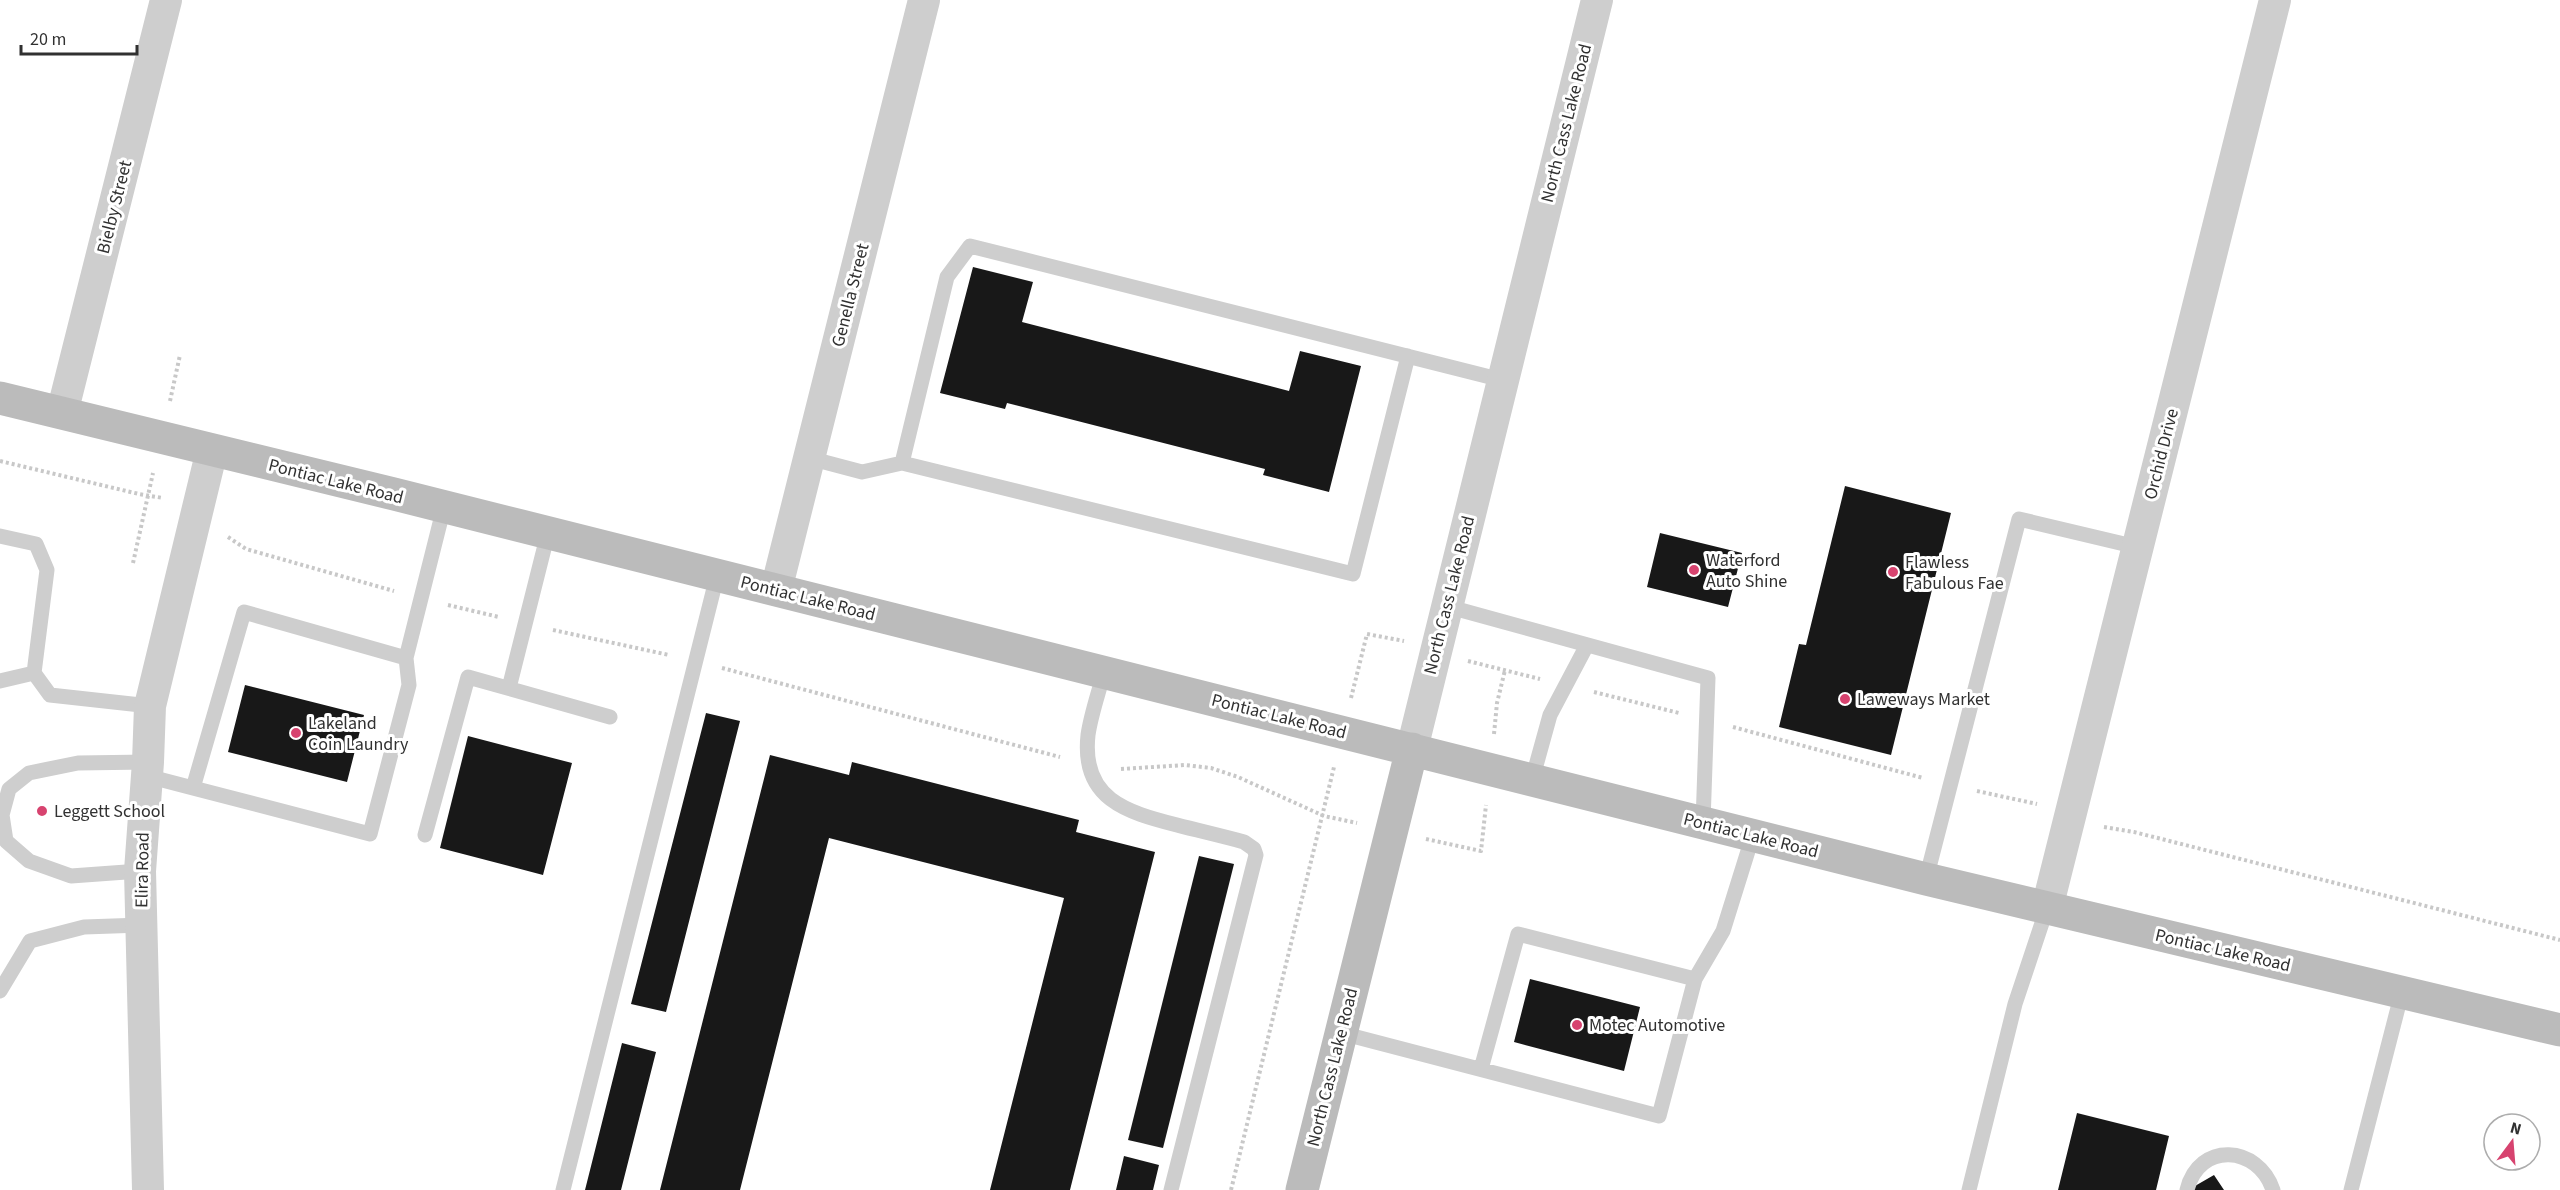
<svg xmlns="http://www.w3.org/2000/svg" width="2560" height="1190" viewBox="0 0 2560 1190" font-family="'Source Sans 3',sans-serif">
<rect width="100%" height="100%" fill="#fff"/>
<path fill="#181818" d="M 973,267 L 1033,282 L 1022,322 L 1289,391 L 1300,351 L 1361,366 L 1329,492 L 1263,475 L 1265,469 L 1007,403 L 1005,409 L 940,393 Z
M 1845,486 L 1951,513 L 1891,755 L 1779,727 L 1799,644 L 1806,645 Z
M 1660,533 L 1742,553 L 1728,607 L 1647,587 Z
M 245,685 L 364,715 L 347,782 L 228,752 Z
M 706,713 L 740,721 L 666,1012 L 631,1004 Z
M 468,736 L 572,763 L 543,875 L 440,848 Z
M 770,755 L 849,775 L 852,762 L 1079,820 L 1076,832 L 1155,852 L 1070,1190 L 990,1190 L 1064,898 L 829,838 L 740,1190 L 660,1190 Z
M 1199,856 L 1234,864 L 1163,1148 L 1128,1140 Z
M 1530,979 L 1640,1007 L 1624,1071 L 1514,1042 Z
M 622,1043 L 656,1052 L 621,1190 L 585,1190 Z
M 2077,1113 L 2169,1136 L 2156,1190 L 2058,1190 Z
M 1124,1156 L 1159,1165 L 1153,1190 L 1116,1190 Z
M 2214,1175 L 2224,1190 L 2188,1190 Z"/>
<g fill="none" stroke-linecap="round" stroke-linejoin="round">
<path stroke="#c8c8c8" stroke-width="4" stroke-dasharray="3 3" stroke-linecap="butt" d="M 170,401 L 180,355
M 0,461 L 139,494 L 163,498
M 228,537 L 246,549 L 394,591
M 133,563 L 153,473
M 448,605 L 499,617
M 553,630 L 669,655
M 1468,661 L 1540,679
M 722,668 L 1060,757
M 1594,692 L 1679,713
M 1351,698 L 1367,634 L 1404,641
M 1733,727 L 1923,778
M 1494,734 L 1497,703 L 1505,670
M 1121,769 L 1185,765 L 1211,768 L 1238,777 L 1324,816 L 1357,823
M 1977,791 L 2037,804
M 2104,827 L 2134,832 L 2560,940
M 1426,839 L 1481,851 L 1486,805
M 1231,1190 L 1334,767"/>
<path stroke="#cecece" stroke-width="15" d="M 1408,356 L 1353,574 L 902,463 L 947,277 L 970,246 L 1502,380
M 809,458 L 862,472 L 902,463
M 0,536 L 36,544 L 47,570 L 34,673 L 50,695 L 150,706
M 1446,606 L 1708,678 L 1703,823
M 406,658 L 409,685 L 370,834 L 193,788 L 244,612 L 406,658 L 444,507
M 1104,672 C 1099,692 1091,714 1088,735 C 1081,799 1126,812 1177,825 C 1200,831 1222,836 1244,842 L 1254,849 L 1256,855 L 1171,1190
M 0,681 L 34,673
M 509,688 L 548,533
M 147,776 L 193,788
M 1532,780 L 1550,715 L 1587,645
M 425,835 L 468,677 L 610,717
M 140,871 L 71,876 L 29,861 L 6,841 L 2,815 L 9,789 L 29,773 L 78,763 L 148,762
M 1926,879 L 2019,519 L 2137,547
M 0,991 L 30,941 L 84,927 L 142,925
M 1341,1033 L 1659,1116 L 1695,979 L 1723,931 L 1753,835
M 1481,1069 L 1518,934 L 1695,979
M 563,1190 L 717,576
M 1969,1190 L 2015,1004 L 2047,908
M 2187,1190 C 2199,1141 2258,1145 2273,1190
M 2351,1190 L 2402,992"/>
<path stroke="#cecece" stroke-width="32" d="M 62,413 L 166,0
M 776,590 L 924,0
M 1412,749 L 1597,0
M 2047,908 L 2275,0
M 148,1190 L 140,871 L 148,762 L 150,706 L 212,450"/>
<path stroke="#bbb" stroke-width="33" d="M 0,398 L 394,494 L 1926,879 L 2560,1030
M 1302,1190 L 1412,749"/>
</g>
<g fill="#d7436f" stroke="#fff" stroke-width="2">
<circle cx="1694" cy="570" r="6"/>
<circle cx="1893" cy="572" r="6"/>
<circle cx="1845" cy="699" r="6"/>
<circle cx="296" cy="733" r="6"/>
<circle cx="42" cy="811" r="6"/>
<circle cx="1577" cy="1025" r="6"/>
</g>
<g text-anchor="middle" stroke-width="6" stroke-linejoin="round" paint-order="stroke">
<g font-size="18" fill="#313131" stroke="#fff">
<text transform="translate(1566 123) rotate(-76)" y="6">North Cass Lake Road</text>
<text transform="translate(114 207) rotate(-76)" y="6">Bielby Street</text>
<text transform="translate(850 295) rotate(-76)" y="6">Genella Street</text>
<text transform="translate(2161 454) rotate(-76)" y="6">Orchid Drive</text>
<text transform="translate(336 481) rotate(14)" y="6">Pontiac Lake Road</text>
<text transform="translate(1449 595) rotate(-76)" y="6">North Cass Lake Road</text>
<text transform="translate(808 598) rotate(14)" y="6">Pontiac Lake Road</text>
<text transform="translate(1279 716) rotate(14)" y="6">Pontiac Lake Road</text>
<text transform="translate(1751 835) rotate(14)" y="6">Pontiac Lake Road</text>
<text transform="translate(142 870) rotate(-89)" y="6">Elira Road</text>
<text transform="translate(2223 950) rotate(13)" y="6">Pontiac Lake Road</text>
<text transform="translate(1332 1067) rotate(-76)" y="6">North Cass Lake Road</text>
</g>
<g font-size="18" fill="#313131" stroke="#fff" text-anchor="start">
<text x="1706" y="566">Waterford<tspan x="1706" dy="21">Auto Shine</tspan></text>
<text x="1905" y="568">Flawless<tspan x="1905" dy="21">Fabulous Fae</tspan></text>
<text x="1857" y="705">Laweways Market</text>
<text x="308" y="729">Lakeland<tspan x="308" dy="21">Coin Laundry</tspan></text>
<text x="54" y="817">Leggett School</text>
<text x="1589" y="1031">Motec Automotive</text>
</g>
</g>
<g transform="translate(2512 1142) rotate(16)"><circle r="28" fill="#ffffff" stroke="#adadad" stroke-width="1.5"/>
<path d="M0-4.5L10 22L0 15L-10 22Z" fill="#d7436f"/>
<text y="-9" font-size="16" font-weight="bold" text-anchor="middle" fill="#313131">N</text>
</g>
<path d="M21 45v9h116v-9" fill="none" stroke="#313131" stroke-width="3"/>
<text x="30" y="45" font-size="18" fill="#313131" stroke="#ffffff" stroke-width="4.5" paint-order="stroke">20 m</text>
</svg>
